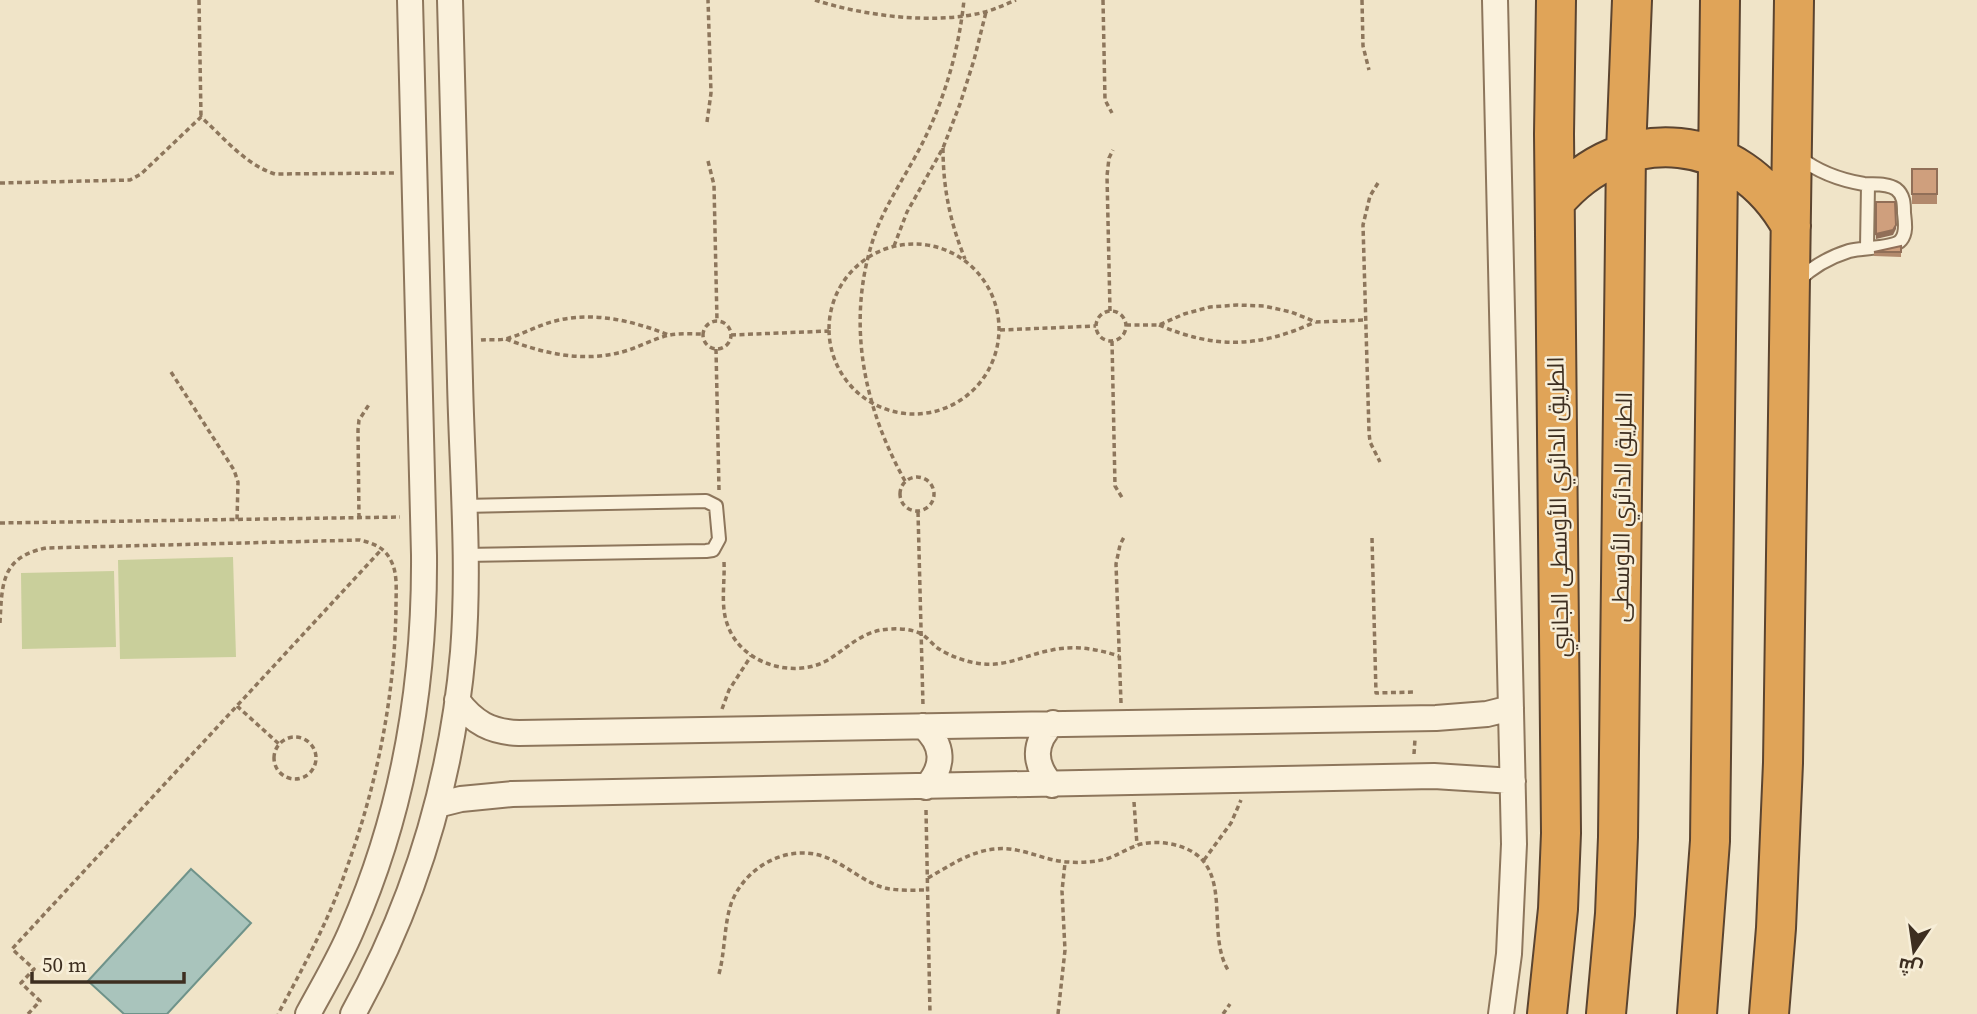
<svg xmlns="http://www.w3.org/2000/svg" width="1977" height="1014" viewBox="0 0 1977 1014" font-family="'Source Serif 4',Cairo,serif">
<rect width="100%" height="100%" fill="#f0e4c8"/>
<path fill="#c9cf9b" d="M 233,557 L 236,657 L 120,659 L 118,560 Z
M 114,571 L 116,647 L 22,649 L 21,573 Z"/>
<path fill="#a9c4bc" stroke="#6f938a" stroke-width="2" d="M 191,869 L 251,923 L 167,1014 L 124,1014 L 88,981 Z"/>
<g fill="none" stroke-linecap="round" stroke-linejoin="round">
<g stroke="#8d765c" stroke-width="16">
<path id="lane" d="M 1867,247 L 1868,185
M 1798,281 C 1812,267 1830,257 1849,251 C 1862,247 1894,249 1901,240 C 1907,233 1905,222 1904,213 C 1904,204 1904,195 1896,189 C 1887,183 1874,185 1864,184 C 1840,180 1818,172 1799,157
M 463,506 L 706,501 L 716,506 L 719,539 L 713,550 L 706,551 L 464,555"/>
</g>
<g stroke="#8d765c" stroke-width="28">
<path id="street" d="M 1495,0 L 1514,844 L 1509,954 L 1501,1014
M 457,700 C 474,723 491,732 519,733 L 1436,718 L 1487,714 L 1511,708
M 923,726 C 944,745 945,766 926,787
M 1052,785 C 1033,764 1033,743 1053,723
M 437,805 L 461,799 L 512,794 L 1434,776 L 1513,781
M 308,1014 C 323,986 340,958 352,929 C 404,810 425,685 424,555 L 410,0
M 353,1014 C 415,902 452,779 463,652 C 470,564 462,470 460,381 C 457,254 453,127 450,0"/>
</g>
<g stroke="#5b4430" stroke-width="42">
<path id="highway" d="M 1555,202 C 1624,120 1739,132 1791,226
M 1547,1014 L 1558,909 L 1561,833 L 1554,134 L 1556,0
M 1606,1014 L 1615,914 L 1618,837 L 1626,152 L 1632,0
M 1697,1014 L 1710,841 L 1720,0
M 1769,1014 L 1776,928 L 1783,763 L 1794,0"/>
</g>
<path stroke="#8d765c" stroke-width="3.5" stroke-dasharray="5 3.5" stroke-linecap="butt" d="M 199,0 L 201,117
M 815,0 C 864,16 935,25 985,12 C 996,9 1006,4 1016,0
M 1103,0 L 1105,100 L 1112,113
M 1362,0 L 1363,46 L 1369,70
M 707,122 L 711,93 L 708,0
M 943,148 C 943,188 950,222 965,259
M 708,161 L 714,185 L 717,321
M 0,183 L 130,180 L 141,174 L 201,117 C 224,138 246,165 275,174 L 394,173
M 1378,183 L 1370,196 L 1363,225 L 1369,432 L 1370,442 L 1380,462
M829 329a85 85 0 1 1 170 0a85 85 0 1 1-170 0Z
M 894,246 L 907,212 L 943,148 L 960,104 L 974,60 L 986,12
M 1110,311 L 1107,176 L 1109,158 L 1113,150
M1096 326a15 15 0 1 1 30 0a15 15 0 1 1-30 0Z
M703 335a14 14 0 1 1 28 0a14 14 0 1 1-28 0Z
M 1126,325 L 1159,325 L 1184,314 L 1210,307 L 1237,305 L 1264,306 L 1291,312 L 1316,322 L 1366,320
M 1159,325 C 1215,349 1259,348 1315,322
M 1000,330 L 1096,326
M 731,335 L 829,331
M 506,339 C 542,353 580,362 618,353 C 636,349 654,338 670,335 C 680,333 692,334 703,334
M 481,340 C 490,339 501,341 509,338 C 525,333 539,325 555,321 C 594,311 633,321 669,335
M 1112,341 L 1115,486 L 1123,499
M 716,349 L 719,490
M 171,372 L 234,470 L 238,482 L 237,520
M900 494a17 17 0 1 1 34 0a17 17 0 1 1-34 0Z
M 905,481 C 862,404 845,317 876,231 C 888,200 908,172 923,142 C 945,98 959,49 964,0
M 918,512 L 923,706
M 359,518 L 358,430 L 359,420 L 370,403
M 0,523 L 400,517
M 1372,538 L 1376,693 L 1414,692
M 724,562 C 725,583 720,607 728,626 C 741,663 792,679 826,661 C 845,650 859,634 881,630 C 894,628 912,628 923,635 C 929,639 933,645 939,649 C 952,657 969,663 984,664 C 1008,666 1029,654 1052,650 C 1075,645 1097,649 1119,656
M 0,623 C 2,584 1,557 46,548 L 360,540 C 372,543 384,547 390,559 C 398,572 396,590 396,606 C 395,696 377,785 346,870 C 329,920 303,968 278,1014
M 1121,703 L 1116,564 L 1120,545 L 1124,537
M 237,706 L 279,744
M 722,709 L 729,690 L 751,656
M274 758a21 21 0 1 1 42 0a21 21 0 1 1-42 0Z
M 1414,754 L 1415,739
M 1134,802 L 1137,845
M 926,810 L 930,1014
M 1204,860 L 1231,823 L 1241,800
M 928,878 C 949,866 971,851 995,849 C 1022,846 1043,861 1068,862 C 1081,863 1094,862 1106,859 C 1116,856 1125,850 1135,846 C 1155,838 1191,844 1204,862 C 1226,890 1209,938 1228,970
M 719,974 C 725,952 724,925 731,904 C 745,865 793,840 832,860 C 850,868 865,883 885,888 C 898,891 914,890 928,890
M 28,1014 L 40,1001 L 21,983 L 34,969 L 12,949 L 382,549
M 1058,1014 L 1065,950 L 1062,891 L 1065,863
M 1223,1014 L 1230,1004"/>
<use href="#lane" stroke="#faf1dc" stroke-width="12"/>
<use href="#street" stroke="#faf1dc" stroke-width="24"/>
<use href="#highway" stroke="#e0a458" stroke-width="38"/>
</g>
<path fill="#b2896c" d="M 1912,169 L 1937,169 L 1937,204 L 1912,204 Z
M 1901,246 L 1901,257 L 1874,256 L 1874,252 Z"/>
<path fill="#916f58" d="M 1896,225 L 1896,229 L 1893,235 L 1876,239 L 1876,234 Z"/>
<path fill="#cf9f7d" stroke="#916f58" stroke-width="2" d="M 1912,169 L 1937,169 L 1937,194 L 1912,194 Z
M 1876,202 L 1895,202 L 1896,225 L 1893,230 L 1876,234 Z
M 1901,246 L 1901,252 L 1874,252 Z"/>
<g text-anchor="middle" stroke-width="5" stroke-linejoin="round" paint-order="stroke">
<g font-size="23" fill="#3d2e20" stroke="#f7eed8">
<text transform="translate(1558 507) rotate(-91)" y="8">الطريق الدائري الأوسطى الجانبي</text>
<text transform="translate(1622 507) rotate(-89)" y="8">الطريق الدائري الأوسطى</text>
</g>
</g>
<g transform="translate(1914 951) rotate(193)" stroke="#f7eed8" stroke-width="5" paint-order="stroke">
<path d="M0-5L12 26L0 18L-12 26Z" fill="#3d2e20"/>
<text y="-10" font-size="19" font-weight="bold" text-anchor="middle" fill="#3d2e20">ش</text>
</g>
<path d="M32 972v10h152v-10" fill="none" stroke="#3d2e20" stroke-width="3.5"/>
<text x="42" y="972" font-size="21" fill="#3d2e20" stroke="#f7eed8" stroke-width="5" paint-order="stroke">50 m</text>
</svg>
